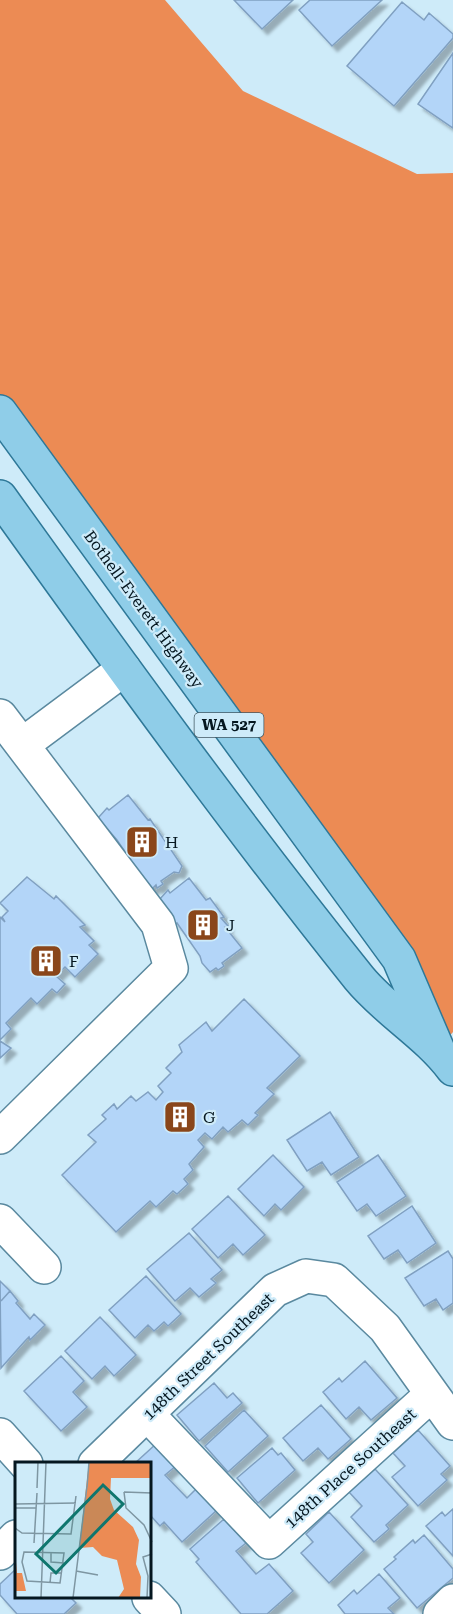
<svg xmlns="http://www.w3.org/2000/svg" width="453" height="1614" viewBox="0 0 453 1614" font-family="'Roboto Serif',serif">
<defs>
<filter id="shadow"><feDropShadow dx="5.5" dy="5.5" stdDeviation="1.5" flood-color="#0004"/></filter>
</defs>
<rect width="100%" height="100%" fill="#ceebf9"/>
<path fill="#ec8b54" d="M 0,0 L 165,0 L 243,91 L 417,174 L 453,173 L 453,1032 L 438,1050 L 399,959 L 0,412 Z"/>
<path fill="#b3d5f8" stroke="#80a0c1" stroke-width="1.5" filter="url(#shadow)" d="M 234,0 L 293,0 L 262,29 Z
M 310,0 L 382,0 L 332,46 L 299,10 Z
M 402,2 L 424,20 L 429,13 L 453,34 L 453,38 L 394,106 L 347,66 Z
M 453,53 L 453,128 L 418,104 Z
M 128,795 L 148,820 L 150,819 L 182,866 L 179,873 L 174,872 L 161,881 L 163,884 L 157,888 L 156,885 L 151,890 L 117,840 L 98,818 L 107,808 L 109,810 Z
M 27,877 L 54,899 L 56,896 L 85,925 L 80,927 L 94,941 L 89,945 L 98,954 L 75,977 L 65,967 L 56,976 L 65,984 L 57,993 L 52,989 L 37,1004 L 31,998 L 6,1023 L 11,1029 L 0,1040 L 0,917 L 5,922 L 2,917 L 8,911 L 0,903 Z
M 189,878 L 206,900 L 210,898 L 224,917 L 221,918 L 228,926 L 225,927 L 242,948 L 222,963 L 224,966 L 218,970 L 216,968 L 210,972 L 202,963 L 200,956 L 177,923 L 176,924 L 159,900 L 168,890 L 170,893 Z
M 244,999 L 300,1056 L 267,1088 L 274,1094 L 255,1113 L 258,1115 L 248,1125 L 242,1120 L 228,1132 L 223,1127 L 212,1139 L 205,1133 L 198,1140 L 204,1147 L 189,1164 L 193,1170 L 184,1179 L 188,1184 L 177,1194 L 173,1191 L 156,1207 L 150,1201 L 116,1232 L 62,1175 L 96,1142 L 88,1135 L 106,1119 L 102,1115 L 114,1104 L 117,1109 L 131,1096 L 136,1101 L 148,1092 L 156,1100 L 163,1092 L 158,1086 L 171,1073 L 166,1068 L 182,1052 L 179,1045 L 206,1022 L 212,1031 Z
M 0,1041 L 11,1048 L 0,1058 Z
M 330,1112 L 359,1157 L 331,1175 L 322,1162 L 307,1171 L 287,1140 Z
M 273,1155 L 304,1187 L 281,1210 L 275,1204 L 264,1216 L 238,1189 Z
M 378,1155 L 406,1196 L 376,1216 L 367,1204 L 357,1211 L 337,1182 Z
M 228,1196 L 265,1235 L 243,1255 L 233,1244 L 218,1258 L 192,1229 Z
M 412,1206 L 436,1243 L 407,1263 L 398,1250 L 384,1259 L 368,1236 Z
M 189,1233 L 222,1270 L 211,1279 L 216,1283 L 199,1297 L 190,1288 L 175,1301 L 147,1269 Z
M 448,1251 L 453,1259 L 453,1303 L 443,1310 L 436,1299 L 424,1306 L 405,1278 Z
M 146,1276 L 181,1314 L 168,1326 L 164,1322 L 154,1331 L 148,1325 L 135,1338 L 109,1310 Z
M 0,1281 L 10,1291 L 1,1301 L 10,1291 L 18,1301 L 16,1303 L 30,1319 L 34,1314 L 45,1325 L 30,1340 L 29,1337 L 25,1341 L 1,1368 Z
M 100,1317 L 136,1355 L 114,1376 L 105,1366 L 92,1379 L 65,1351 Z
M 61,1356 L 84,1381 L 73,1392 L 87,1407 L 61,1431 L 24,1391 Z
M 365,1361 L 397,1398 L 371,1420 L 359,1407 L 346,1419 L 323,1392 L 339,1378 L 342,1382 Z
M 214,1383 L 227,1398 L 233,1393 L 242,1403 L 199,1441 L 177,1415 Z
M 321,1405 L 351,1439 L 328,1459 L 318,1448 L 303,1461 L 283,1438 Z
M 244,1410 L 268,1436 L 228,1472 L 205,1446 Z
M 418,1430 L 450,1466 L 441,1474 L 447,1480 L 418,1506 L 392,1477 L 405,1466 L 393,1453 Z
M 157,1443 L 177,1465 L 165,1475 L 187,1498 L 197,1488 L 217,1510 L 182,1542 L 164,1522 L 160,1526 L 150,1515 L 150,1464 L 134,1464 Z
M 272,1448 L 278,1455 L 281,1453 L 295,1470 L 258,1503 L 237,1478 Z
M 375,1469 L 408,1505 L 386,1525 L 389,1529 L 374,1542 L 351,1517 L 362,1506 L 349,1492 Z
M 453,1509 L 453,1556 L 426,1526 L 442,1512 L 445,1516 Z
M 329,1512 L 364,1550 L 329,1583 L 301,1553 L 313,1542 L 306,1534 Z
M 224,1519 L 246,1543 L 236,1551 L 256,1574 L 269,1564 L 293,1591 L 267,1614 L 241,1614 L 196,1562 L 199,1559 L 190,1549 Z
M 424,1535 L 453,1569 L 453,1578 L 417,1608 L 384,1569 L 396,1559 L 394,1557 L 413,1540 L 415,1543 Z
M 16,1569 L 16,1598 L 71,1598 L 76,1603 L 64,1614 L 17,1614 L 0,1595 L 0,1584 Z
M 379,1574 L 400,1598 L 388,1608 L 394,1614 L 345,1614 L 338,1605 L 354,1590 L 357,1594 Z"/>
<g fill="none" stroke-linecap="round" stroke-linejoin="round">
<g stroke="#5a899f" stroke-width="36">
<path id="minor" d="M 0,716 L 158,924 L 171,968 L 0,1137
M 22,745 L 124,669
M 0,1221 L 44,1267
M 148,1415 L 269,1542 L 432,1394
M 0,1435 L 26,1464
M 95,1464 L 275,1290 L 306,1276 L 334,1280 L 385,1328 L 453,1423
M 0,1553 L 16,1537
M 149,1598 L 164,1614
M 440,1614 L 453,1601"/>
</g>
<g stroke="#2e7898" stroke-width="36">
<path id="major" d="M 0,412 L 399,959 L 438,1050
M 0,497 C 116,659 234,822 359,978 C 387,1012 427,1034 453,1069"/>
</g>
<use href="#minor" stroke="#fff" stroke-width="33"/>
<use href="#major" stroke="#8fcde8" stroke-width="33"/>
</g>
<defs>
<g id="building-square" transform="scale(1.725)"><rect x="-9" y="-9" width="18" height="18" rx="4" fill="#8a461a" stroke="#ceebf9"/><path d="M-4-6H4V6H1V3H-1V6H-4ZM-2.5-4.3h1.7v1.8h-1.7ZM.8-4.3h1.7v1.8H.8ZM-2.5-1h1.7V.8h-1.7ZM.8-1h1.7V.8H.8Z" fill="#fff"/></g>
</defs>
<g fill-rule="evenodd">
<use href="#building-square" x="142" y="842"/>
<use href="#building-square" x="203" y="925"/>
<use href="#building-square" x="46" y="961"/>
<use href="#building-square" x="180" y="1117"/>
</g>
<g text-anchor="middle" stroke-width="4.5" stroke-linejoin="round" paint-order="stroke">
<rect fill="#ceebf9" stroke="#415761" stroke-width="1.5" x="194.5" y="713" width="69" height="24" rx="4.5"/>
<g font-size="15" font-weight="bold" fill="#051720">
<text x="229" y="730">WA 527</text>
</g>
<g font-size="16" fill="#051720" stroke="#ceebf9">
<text transform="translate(144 609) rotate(54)" y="6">Bothell-Everett Highway</text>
<text transform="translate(208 1356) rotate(-44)" y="6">148th Street Southeast</text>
<text transform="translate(350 1468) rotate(-42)" y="6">148th Place Southeast</text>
</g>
<g font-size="16" fill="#051720" stroke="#ceebf9" text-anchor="start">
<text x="165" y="848">H</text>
<text x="226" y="931">J</text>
<text x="69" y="967">F</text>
<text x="203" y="1123">G</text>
</g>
</g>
<g transform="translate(15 1462)">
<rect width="136" height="136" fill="#ceebf9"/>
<path d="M 74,0 L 136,0 L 136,16 L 96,16 L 95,37 L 99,48 L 118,65 L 124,78 L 121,102 L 126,115 L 125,136 L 103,136 L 109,127 L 102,98 L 87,94 L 78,85 L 64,86 ZM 0,89 L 2,111 L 7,111 L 11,129 L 0,129 Z" fill="#ec8b54"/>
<path fill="none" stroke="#7e96a2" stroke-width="1.5" d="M 72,25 L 74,0M 22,26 L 23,0M 109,30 L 111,46 L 129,63 L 137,80M 109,30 L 137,31M 0,42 L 61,41M 0,46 L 21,46M 0,66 L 7,71 L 56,72 L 61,34M 19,81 L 22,31M 9,90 L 49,91 L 45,121 L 12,119 L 7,100 ZM 36,90 L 36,100 L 49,101M 61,109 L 83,113M 35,121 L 36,111 L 47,111M 26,136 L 31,0M 58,136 L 72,24M 132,136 L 133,114 L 128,95 L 137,92"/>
<path fill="#0f766e" fill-opacity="0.15" stroke="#0f766e" stroke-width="3" d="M 88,23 L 108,42 L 41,111 L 21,92 Z"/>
<rect width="136" height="136" fill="none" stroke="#051720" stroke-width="3"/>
</g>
</svg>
